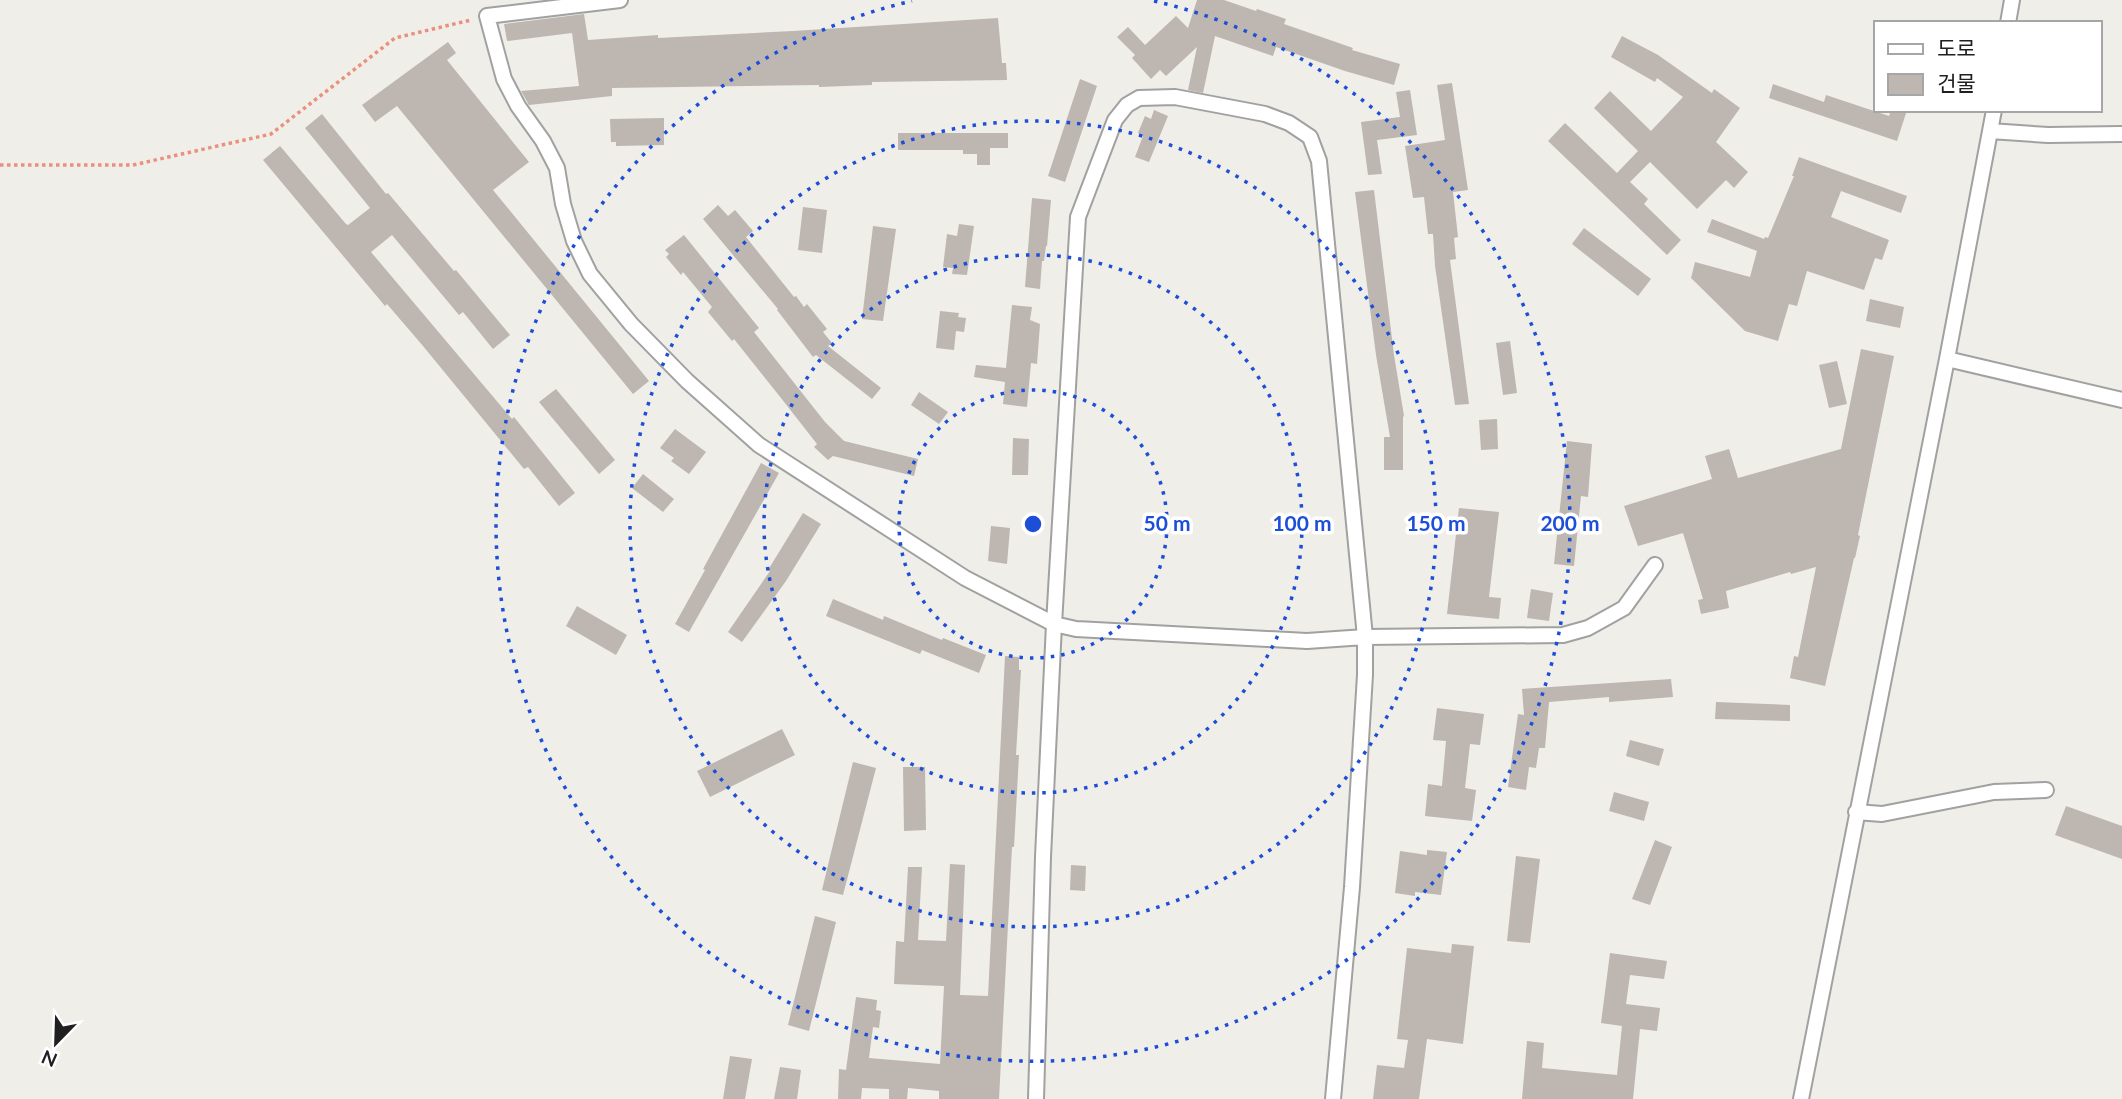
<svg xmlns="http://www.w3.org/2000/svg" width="2122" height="1099" viewBox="0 0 2122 1099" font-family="Lato,'Noto Sans KR',sans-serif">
<rect width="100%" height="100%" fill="#f0eee8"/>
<path fill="#bdb6b1" d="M 1197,0 L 1224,0 L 1256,11 L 1257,9 L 1286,19 L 1284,24 L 1353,48 L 1352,50 L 1400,64 L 1394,85 L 1345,71 L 1276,47 L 1273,56 L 1215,36 L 1203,93 L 1188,90 L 1197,47 L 1166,76 L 1160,70 L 1151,79 L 1132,58 L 1135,55 L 1117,37 L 1128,27 L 1145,45 L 1176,16 L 1188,28 Z
M 584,14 L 588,40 L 658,35 L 658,38 L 793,31 L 998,18 L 1002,63 L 1006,63 L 1007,80 L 872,82 L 872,85 L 819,87 L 819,85 L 612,88 L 612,96 L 529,105 L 521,91 L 579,86 L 572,33 L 507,41 L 504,24 Z
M 1622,36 L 1658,55 L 1712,93 L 1714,89 L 1740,108 L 1716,142 L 1748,172 L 1734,188 L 1726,180 L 1697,209 L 1650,162 L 1630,182 L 1648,199 L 1644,204 L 1681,240 L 1667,255 L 1548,141 L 1565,123 L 1617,173 L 1638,151 L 1594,108 L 1610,91 L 1651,131 L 1683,97 L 1657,78 L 1655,82 L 1611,57 Z
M 448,42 L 456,53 L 447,60 L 529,162 L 493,190 L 649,381 L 633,394 L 397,106 L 375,122 L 362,105 Z
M 1080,79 L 1097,86 L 1065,182 L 1048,176 Z
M 1452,83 L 1468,190 L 1453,192 L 1458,237 L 1454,238 L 1456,259 L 1450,260 L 1469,404 L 1455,405 L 1435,266 L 1433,234 L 1428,234 L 1424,197 L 1413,198 L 1405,146 L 1445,140 L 1437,85 Z
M 1773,84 L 1824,102 L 1826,95 L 1889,116 L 1891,110 L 1907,110 L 1897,141 L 1769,98 Z
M 1410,90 L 1417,135 L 1377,140 L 1382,174 L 1368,175 L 1361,122 L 1400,117 L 1396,92 Z
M 1154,110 L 1168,116 L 1149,162 L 1135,157 L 1143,136 L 1138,133 L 1145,116 L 1151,119 Z
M 322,114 L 386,194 L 388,193 L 454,271 L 456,270 L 510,335 L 493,349 L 463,312 L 459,315 L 392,235 L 371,252 L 512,419 L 514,417 L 575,493 L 559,506 L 528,467 L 524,469 L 423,346 L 387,304 L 385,306 L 263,160 L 280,146 L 346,224 L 348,225 L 370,208 L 305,128 Z
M 664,118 L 664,145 L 616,146 L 616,142 L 611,142 L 610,119 Z
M 898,133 L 1008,133 L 1008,148 L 990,148 L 990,165 L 977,165 L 977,154 L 963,154 L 963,150 L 898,150 Z
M 1799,157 L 1907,196 L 1901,213 L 1841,191 L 1831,217 L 1889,240 L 1882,260 L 1875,258 L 1864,290 L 1807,271 L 1797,306 L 1789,304 L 1778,341 L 1745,331 L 1691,278 L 1695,262 L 1750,277 L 1757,251 L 1707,232 L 1712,219 L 1764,239 L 1765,237 L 1768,238 L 1794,176 L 1792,176 Z
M 1374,190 L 1394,355 L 1404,416 L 1403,417 L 1403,470 L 1384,470 L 1384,437 L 1390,437 L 1376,355 L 1355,192 Z
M 1032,198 L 1051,200 L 1047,246 L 1046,246 L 1044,261 L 1042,261 L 1040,289 L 1025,287 Z
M 718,205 L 728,216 L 735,210 L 753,231 L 746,237 L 794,297 L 796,296 L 804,307 L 807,304 L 827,329 L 823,332 L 832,343 L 828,346 L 881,388 L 872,399 L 816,355 L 813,357 L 777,310 L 778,309 L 703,219 Z
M 803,207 L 827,210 L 822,253 L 798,250 Z
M 959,224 L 974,226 L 967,275 L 952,274 L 953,268 L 943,267 L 947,234 L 957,236 Z
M 873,226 L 896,229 L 883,321 L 862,319 Z
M 1584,228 L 1651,279 L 1638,296 L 1572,244 Z
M 684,235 L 759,328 L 754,332 L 825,422 L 844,441 L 918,459 L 914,476 L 833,456 L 828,460 L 814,447 L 817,444 L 781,398 L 734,339 L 732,341 L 708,312 L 712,307 L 683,272 L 681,275 L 666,257 L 669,254 L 665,250 Z
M 1870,299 L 1904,307 L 1900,328 L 1866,321 Z
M 1012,305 L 1032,307 L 1030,320 L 1040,324 L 1037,364 L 1031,363 L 1027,407 L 1003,404 L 1005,382 L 974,377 L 976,365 L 1006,368 Z
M 940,311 L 959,313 L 958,317 L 966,318 L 964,332 L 956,331 L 954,350 L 936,348 Z
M 1510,341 L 1517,393 L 1503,395 L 1496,343 Z
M 1861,349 L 1894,356 L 1858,535 L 1860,536 L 1855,558 L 1854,558 L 1825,686 L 1790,678 L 1794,656 L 1798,657 L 1816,567 L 1791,574 L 1790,572 L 1726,591 L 1729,608 L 1701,614 L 1698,600 L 1703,599 L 1683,533 L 1638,546 L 1624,506 L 1712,479 L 1705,456 L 1729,449 L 1738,478 L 1841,449 Z
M 1837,361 L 1847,404 L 1829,408 L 1819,365 Z
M 556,389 L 615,460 L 599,474 L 539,402 Z
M 919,392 L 948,412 L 939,424 L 911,405 Z
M 1497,419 L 1498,449 L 1481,450 L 1479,420 Z
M 675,429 L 706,452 L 689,474 L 671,461 L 674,458 L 660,448 Z
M 1013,438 L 1029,439 L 1028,475 L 1012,475 Z
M 1567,441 L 1592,444 L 1588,497 L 1581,496 L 1574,566 L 1554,564 Z
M 761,463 L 779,473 L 689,632 L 675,624 L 705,570 L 703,569 Z
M 643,474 L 674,499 L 663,512 L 632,488 Z
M 1459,508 L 1499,512 L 1489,597 L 1501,598 L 1499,619 L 1447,614 Z
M 803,513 L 821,524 L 786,581 L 742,642 L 728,632 L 770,571 L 768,570 Z
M 991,526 L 1010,528 L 1007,564 L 988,561 Z
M 1531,589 L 1553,593 L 1549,621 L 1527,618 Z
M 833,599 L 883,620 L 884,616 L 942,640 L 943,638 L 986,655 L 979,673 L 922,650 L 920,654 L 826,616 Z
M 577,606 L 627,635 L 616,655 L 566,626 Z
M 1005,656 L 1019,657 L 1019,670 L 1021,670 L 1016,755 L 1019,755 L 1014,847 L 1012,847 L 999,1099 L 939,1099 L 939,1091 L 908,1088 L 907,1099 L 889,1099 L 889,1089 L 862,1088 L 861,1099 L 838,1099 L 839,1069 L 846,1070 L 856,997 L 877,1000 L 876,1010 L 881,1011 L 879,1028 L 873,1027 L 869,1058 L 940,1064 L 944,986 L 894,984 L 896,941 L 904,942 L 908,867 L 922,867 L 918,940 L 946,941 L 950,864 L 965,865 L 960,995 L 988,996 Z
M 1671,679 L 1673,697 L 1609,702 L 1609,697 L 1549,702 L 1545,748 L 1539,748 L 1536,768 L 1529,767 L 1526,790 L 1508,787 L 1518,714 L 1524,715 L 1522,689 Z
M 1716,702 L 1790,705 L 1790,721 L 1715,719 Z
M 1437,708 L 1484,714 L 1480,745 L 1470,744 L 1465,788 L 1476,790 L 1472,821 L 1425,816 L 1428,784 L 1442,786 L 1446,741 L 1433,740 Z
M 782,729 L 795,755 L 710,797 L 697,771 Z
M 1630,740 L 1664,749 L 1659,766 L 1626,756 Z
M 853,762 L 876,768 L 843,895 L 822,890 Z
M 903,767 L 925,767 L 926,830 L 904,831 Z
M 1614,792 L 1649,802 L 1644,821 L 1609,811 Z
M 2066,806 L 2122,826 L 2122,859 L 2055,835 Z
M 1655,840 L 1672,847 L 1650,905 L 1632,899 Z
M 1427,850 L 1447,852 L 1441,895 L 1415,892 L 1415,896 L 1395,893 L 1400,851 L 1427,855 Z
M 1516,856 L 1540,859 L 1530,943 L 1507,941 Z
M 1071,865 L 1086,866 L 1085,891 L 1070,890 Z
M 815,916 L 836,922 L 809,1031 L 788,1025 Z
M 1452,944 L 1474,946 L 1463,1044 L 1427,1039 L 1419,1099 L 1373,1099 L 1377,1065 L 1404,1068 L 1408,1040 L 1397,1039 L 1407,948 L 1451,953 Z
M 1610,953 L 1667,961 L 1664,979 L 1630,975 L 1626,1004 L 1660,1008 L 1657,1031 L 1640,1029 L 1633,1099 L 1522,1099 L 1527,1041 L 1544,1043 L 1542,1068 L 1617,1075 L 1622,1026 L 1601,1023 Z
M 730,1056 L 752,1059 L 745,1099 L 723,1099 Z
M 780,1067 L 801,1070 L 797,1099 L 774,1099 Z"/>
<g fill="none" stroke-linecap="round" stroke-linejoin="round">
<g stroke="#a1a1a1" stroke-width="18">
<path id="street" d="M 620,0 L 487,16 L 504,79 L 518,106 L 543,141 L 557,168 L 563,204 L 574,241 L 590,274 L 631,324 L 687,381 L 759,445 L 965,578 L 1054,624 L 1076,629 L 1307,641 L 1365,637 L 1563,635 L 1588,628 L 1624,608 L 1655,565
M 2008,23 L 2012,0
M 1990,131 L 2048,135 L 2122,134
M 1947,359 L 2122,400
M 1856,812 L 1882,814 L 1994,792 L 2046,790
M 1036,1099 L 1043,857 L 1054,624 L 1078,217 L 1115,120 L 1127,105 L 1139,98 L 1175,97 L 1265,114 L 1289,123 L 1310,137 L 1319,161 L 1365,637 L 1365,675 L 1352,887 L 1333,1099
M 1801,1099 L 1947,359 L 1994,110"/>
</g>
<path stroke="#ea907e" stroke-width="3.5" stroke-dasharray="3.5 3.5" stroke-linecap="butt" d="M 0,165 L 133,165 L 271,134 L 395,38 L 471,20"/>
<use href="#street" stroke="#fff" stroke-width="14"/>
</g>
<g fill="none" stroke="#1d4ed8" stroke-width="3.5" stroke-dasharray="3.5 7">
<circle cx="1033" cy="524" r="134"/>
<circle cx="1033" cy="524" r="269"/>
<circle cx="1033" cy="524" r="403"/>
<path d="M1154 1A537 537 0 1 1 912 1"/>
</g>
<circle cx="1033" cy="524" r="10" fill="#1d4ed8" stroke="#fff" stroke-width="3.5"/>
<g font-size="21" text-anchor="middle" font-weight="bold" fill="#1d4ed8" stroke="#fff" stroke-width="7" stroke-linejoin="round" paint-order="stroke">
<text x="1167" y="531">50 m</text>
<text x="1302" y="531">100 m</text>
<text x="1436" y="531">150 m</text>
<text x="1570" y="531">200 m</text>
</g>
<rect x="1874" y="21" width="228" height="91" fill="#ffffff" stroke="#a6a6a6" stroke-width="2"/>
<rect x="1888" y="44" width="35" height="10" fill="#ffffff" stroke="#a6a6a6" stroke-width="2"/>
<text x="1937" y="56" font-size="21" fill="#202020">도로</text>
<rect x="1888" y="74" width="35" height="21" fill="#bdb6b1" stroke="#a6a6a6" stroke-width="2"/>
<text x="1937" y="91" font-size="21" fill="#202020">건물</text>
<g transform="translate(56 1043) rotate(203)" stroke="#ffffff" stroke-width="5" paint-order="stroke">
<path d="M0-5L12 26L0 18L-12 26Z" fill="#202020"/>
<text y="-10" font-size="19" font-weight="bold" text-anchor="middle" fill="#202020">N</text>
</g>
</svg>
